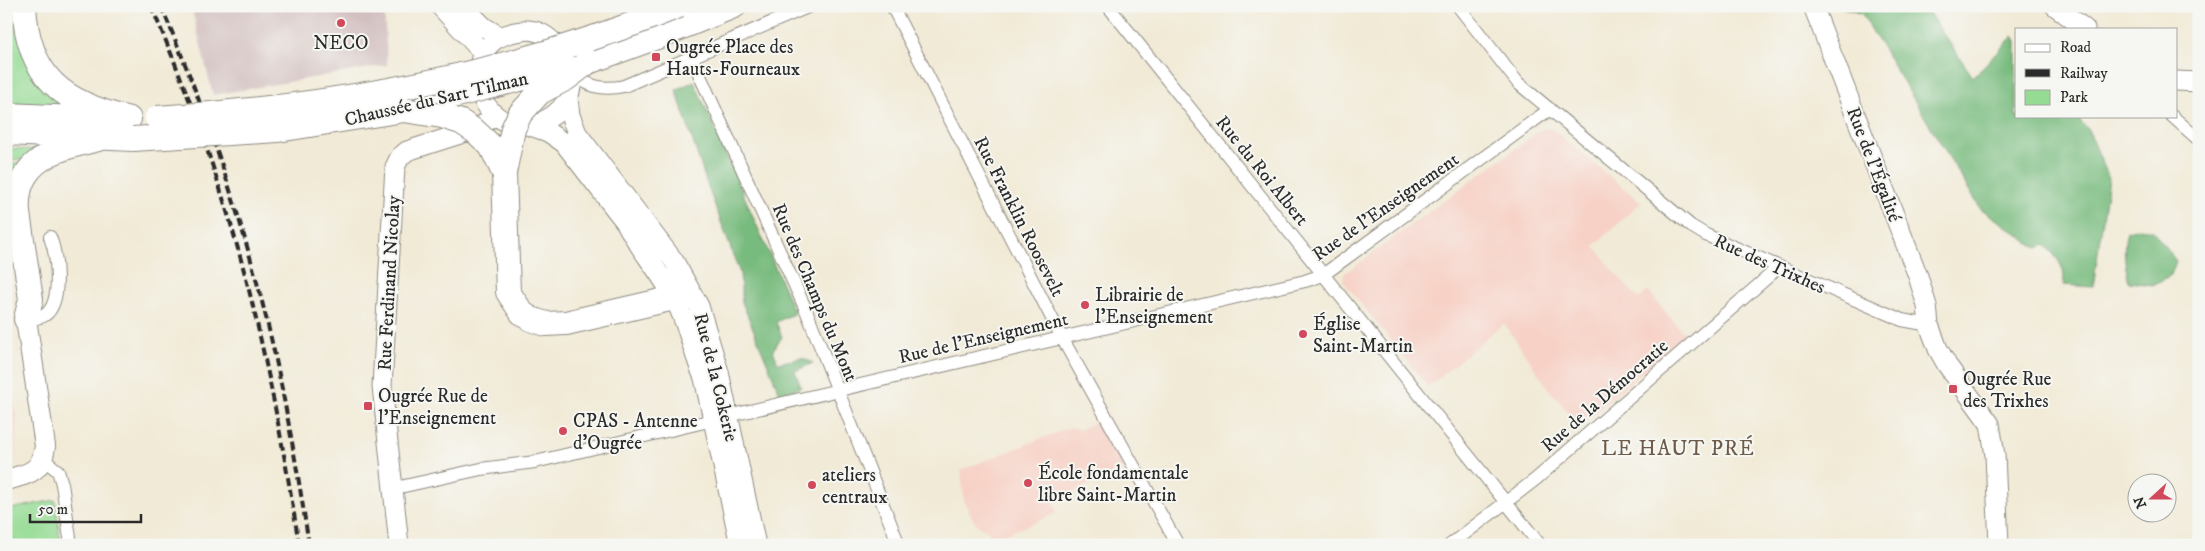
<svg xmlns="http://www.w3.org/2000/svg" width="2205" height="551" viewBox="0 0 2205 551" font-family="'IM FELL DW Pica',serif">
<rect width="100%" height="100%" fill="#f6f6f2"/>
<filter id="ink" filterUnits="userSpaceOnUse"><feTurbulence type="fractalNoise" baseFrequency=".02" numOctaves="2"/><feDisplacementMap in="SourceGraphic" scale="10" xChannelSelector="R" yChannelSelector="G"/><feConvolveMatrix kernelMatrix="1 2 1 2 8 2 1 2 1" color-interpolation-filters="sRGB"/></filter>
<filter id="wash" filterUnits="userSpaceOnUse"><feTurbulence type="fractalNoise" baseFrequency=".0096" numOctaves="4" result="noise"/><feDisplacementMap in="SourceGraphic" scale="20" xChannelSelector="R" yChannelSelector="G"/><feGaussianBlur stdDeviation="1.12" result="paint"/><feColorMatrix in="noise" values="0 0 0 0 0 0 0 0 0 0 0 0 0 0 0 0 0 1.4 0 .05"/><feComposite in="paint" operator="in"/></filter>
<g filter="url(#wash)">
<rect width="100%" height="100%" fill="#f1ead6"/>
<path fill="#f7d1c6" d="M 1546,128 L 1553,130 L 1641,202 L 1594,246 L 1605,259 L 1608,265 L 1639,299 L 1648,291 L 1685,335 L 1580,426 L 1548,388 L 1504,323 L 1428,387 L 1343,281 L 1344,274 L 1538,132 Z
M 6,348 L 16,421 L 13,467 L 6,468 Z
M 1100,420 L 1125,466 L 1122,469 L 1053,502 L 1057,513 L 993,540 L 988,530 L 981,528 L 974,521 L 964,501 L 961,470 L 1071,427 L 1079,430 Z"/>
<path fill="#d2bfbf" d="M 191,6 L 384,6 L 387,65 L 213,95 Z"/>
<path fill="#95db94" stroke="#608360" d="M 6,6 L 10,6 L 16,30 L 59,105 L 6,103 Z
M 6,148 L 36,150 L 23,160 L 6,159 Z
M 6,163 L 24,164 L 10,238 L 6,228 Z
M 55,500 L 61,545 L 6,545 L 6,510 Z"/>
<path fill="#78bb7e" stroke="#527354" d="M 1838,6 L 1924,6 L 1973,77 L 2013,36 L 2016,41 L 2016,116 L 2075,116 L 2088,129 L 2109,178 L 2093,287 L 2063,285 C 2067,267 2056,257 2045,245 L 2037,248 L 1980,208 L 1862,14 Z
M 694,81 L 795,313 L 776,322 L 782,337 L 773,350 L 778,363 L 802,358 L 813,363 L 795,371 L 801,387 L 780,394 L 742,302 L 740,273 L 708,187 L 676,90 Z
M 2140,228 L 2153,231 L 2176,261 L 2171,275 L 2153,285 L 2129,282 C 2125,265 2122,248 2127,231 Z"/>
</g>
<g filter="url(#ink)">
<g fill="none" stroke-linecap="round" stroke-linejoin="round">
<g stroke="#8e8a80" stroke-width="14">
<path id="street" d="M 892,6 L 1062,338 L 1178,545
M 1108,6 L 1540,545
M 1458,6 L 1518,83 L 1691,226 L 1706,235 L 1902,320 L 1929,325
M 691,56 L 806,310 L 899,545
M 569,73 C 590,86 600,91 624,86 L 810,6
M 2172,116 L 2199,140
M 26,319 C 33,318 39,319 45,315 C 63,302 57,255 50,237
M 728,416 L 1305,281 L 1323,275 L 1342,261 L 1550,109
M 43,459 L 58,471 L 62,484 L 71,545
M 391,489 L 481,469 L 535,462 L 713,420
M 1450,545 L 1536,479 L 1770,275 L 1777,267"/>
</g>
<g stroke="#8e8a80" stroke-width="21">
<path id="secondary" d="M 440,6 L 483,53
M 463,6 L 484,27 L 501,37
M 1813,6 L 1918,276 L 1927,306 L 1929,325 L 1938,349 L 1947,365 L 1990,424 L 1995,455 L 1999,545
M 2055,6 L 2085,29
M 528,30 C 542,31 550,38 559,49 C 600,102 529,148 493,113 C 471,93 472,50 502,36 C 510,33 519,31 528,30 Z
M 2176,81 L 2199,82
M 568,98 L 570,115 L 577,133 L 674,261 L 699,306 L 719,372 L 756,545
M 528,125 L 548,132 L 564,143 L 626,223 C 639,249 660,271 674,298 C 688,323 692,351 704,378 L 740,545
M 399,545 L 382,386 L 395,167 L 400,157 L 407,151 L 479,128 L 495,115"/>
</g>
<g stroke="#8e8a80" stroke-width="22">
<path id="primary" d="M 6,480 C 29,474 42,472 45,446 L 26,319"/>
</g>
<g stroke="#8e8a80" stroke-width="26">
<path id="highway" d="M 24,6 C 28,78 63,103 129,119
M 588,62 L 665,34 L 734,6
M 404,110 L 453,96
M 6,115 L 102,119
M 6,133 L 133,139
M 504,173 L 508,292 L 522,313 L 531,319 L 546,324 L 566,323 L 674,298
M 26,319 L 31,299 L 18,213 C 14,159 56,149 98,139"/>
</g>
<use href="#street" stroke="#fff" stroke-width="12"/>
<use href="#secondary" stroke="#fff" stroke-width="19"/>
<use href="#primary" stroke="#fff" stroke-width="20"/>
<use href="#highway" stroke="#fff" stroke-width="24"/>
<path stroke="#2b2b2b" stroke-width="4" stroke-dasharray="8 4" stroke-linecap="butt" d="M 151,6 C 200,118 239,236 264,355 C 278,418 289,481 299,545
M 161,6 C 209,117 247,233 274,351 C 288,415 299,480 309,545"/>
<g stroke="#8e8a80" stroke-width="26" stroke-linecap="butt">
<path id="highway-bridge" d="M 453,96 L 567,67
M 157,118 C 334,107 514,74 679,6
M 133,139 L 278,130 L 404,110 L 442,116 L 461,122 L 476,132 L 491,146 L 504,173
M 504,173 L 513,129 L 520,114 L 540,92 L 567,78 L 588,62"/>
</g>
<use href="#highway-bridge" stroke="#fff" stroke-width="24"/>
</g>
</g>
<g fill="#d1495b" stroke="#f6f6f2" stroke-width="2">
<circle cx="341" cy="23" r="5"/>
<rect x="651" y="52" width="10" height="10" rx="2.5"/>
<circle cx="1085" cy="305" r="5"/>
<circle cx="1303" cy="334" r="5"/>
<rect x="1948" y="384" width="10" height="10" rx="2.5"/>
<rect x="363" y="401" width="10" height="10" rx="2.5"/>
<circle cx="563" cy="431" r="5"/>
<circle cx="1028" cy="483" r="5"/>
<circle cx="812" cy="485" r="5"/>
</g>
<g text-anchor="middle" stroke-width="4" stroke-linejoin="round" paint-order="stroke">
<g font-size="19" fill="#2b2b2b" stroke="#f6f6f2" text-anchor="start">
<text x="341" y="49" text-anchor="middle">NECO</text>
<text x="666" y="53">Ougrée Place des<tspan x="666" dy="22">Hauts-Fourneaux</tspan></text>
<text x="1095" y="301">Librairie de<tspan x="1095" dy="22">l'Enseignement</tspan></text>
<text x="1313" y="330">Église<tspan x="1313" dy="22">Saint-Martin</tspan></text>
<text x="1963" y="385">Ougrée Rue<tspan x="1963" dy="22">des Trixhes</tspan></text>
<text x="378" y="402">Ougrée Rue de<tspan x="378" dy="22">l'Enseignement</tspan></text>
<text x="573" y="427">CPAS - Antenne<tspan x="573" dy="22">d'Ougrée</tspan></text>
<text x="1038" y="479">École fondamentale<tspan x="1038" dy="22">libre Saint-Martin</tspan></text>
<text x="822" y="481">ateliers<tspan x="822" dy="22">centraux</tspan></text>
</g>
<g font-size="19" fill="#2b2b2b" stroke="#f6f6f2">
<text transform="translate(436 98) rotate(-13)" y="7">Chaussée du Sart Tilman</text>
<text transform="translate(1875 164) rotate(69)" y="7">Rue de l'Égalité</text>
<text transform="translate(1263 170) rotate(51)" y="7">Rue du Roi Albert</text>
<text transform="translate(1385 206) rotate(-35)" y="7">Rue de l'Enseignement</text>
<text transform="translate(1020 216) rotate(63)" y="7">Rue Franklin Roosevelt</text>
<text transform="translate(1770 263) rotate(24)" y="7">Rue des Trixhes</text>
<text transform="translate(388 283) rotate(-87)" y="7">Rue Ferdinand Nicolay</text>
<text transform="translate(816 292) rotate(67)" y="7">Rue des Champs du Mont</text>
<text transform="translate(983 337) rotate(-13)" y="7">Rue de l'Enseignement</text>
<text transform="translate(717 377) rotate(76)" y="7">Rue de la Cokerie</text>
<text transform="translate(1604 395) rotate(-41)" y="7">Rue de la Démocratie</text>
</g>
<g font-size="21" letter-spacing="1" fill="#6e5b49" stroke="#f6f6f2">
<text x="1678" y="455">LE HAUT PRÉ</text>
</g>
</g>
<rect width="2205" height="551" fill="none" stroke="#f6f6f2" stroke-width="25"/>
<rect x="2015" y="28" width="162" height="90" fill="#f6f6f2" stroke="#a5a5a2"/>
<rect x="2025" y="44" width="25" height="8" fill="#ffffff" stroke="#a5a5a2"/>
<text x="2060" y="52" font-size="15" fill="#2b2b2b">Road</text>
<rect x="2025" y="69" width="25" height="8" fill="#2b2b2b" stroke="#a5a5a2"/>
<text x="2060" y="78" font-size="15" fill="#2b2b2b">Railway</text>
<rect x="2025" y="90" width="25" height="15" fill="#95db94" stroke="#a5a5a2"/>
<text x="2060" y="102" font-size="15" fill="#2b2b2b">Park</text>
<g transform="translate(2152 498) rotate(249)"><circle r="24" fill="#f6f6f2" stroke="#a5a5a2"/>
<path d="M0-4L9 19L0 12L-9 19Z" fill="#d1495b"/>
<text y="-8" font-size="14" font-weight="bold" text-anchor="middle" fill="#2b2b2b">N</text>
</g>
<path d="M30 514v8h111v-8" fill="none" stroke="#2b2b2b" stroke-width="2.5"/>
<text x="38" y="514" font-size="15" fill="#2b2b2b" stroke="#f6f6f2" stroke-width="4" paint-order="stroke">50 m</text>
</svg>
